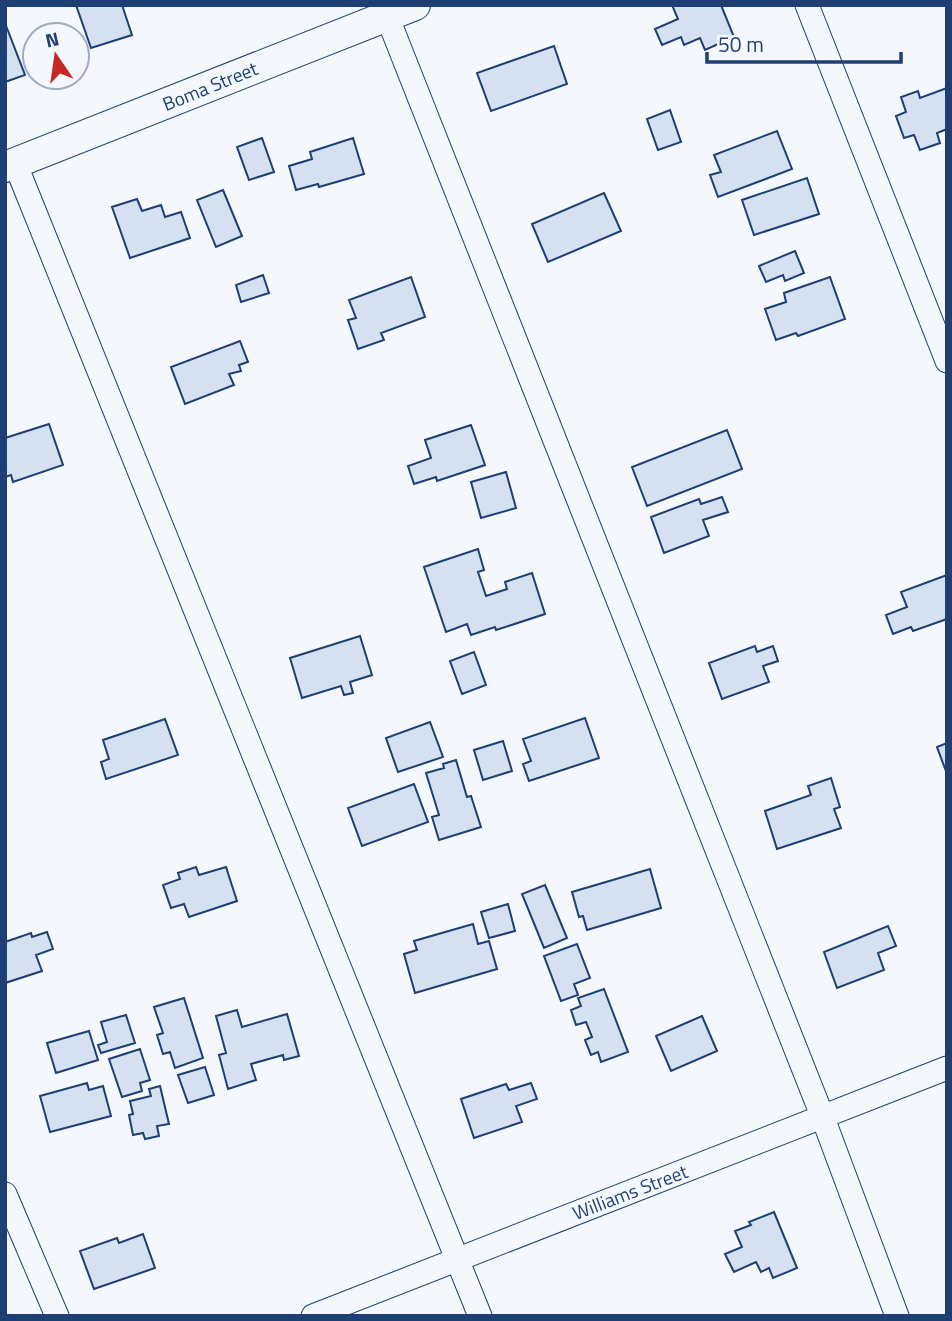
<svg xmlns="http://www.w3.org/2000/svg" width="952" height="1321" viewBox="0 0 952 1321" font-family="'Titillium Web',sans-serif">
<rect width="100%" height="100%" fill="#f4f7fb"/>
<path fill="#d5e0f0" stroke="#1d3f73" stroke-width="2" d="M 76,5 L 122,5 L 132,35 L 91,48 Z
M 672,5 L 721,5 L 734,37 L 705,50 L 700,38 L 684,45 L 681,37 L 662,45 L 655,29 L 678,19 Z
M 5,23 L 25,75 L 5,82 Z
M 554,46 L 567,84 L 491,111 L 477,73 Z
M 947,88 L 947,129 L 937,133 L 940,143 L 920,150 L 914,135 L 904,138 L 896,116 L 906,112 L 901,97 L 918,91 L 920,98 Z
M 670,110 L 681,142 L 658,150 L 647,119 Z
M 777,131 L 792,169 L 718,197 L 710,175 L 721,172 L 714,155 Z
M 262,138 L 274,172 L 249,180 L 237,147 Z
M 353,138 L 364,174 L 319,187 L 318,184 L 296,190 L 289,166 L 312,159 L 310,152 Z
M 807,178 L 819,214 L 754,235 L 742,200 Z
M 223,190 L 242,236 L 216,247 L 197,200 Z
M 604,193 L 621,231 L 548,262 L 532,224 Z
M 137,199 L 142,211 L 161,205 L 165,217 L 181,212 L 190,238 L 130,258 L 112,207 Z
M 795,251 L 804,273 L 785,281 L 783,275 L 766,282 L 759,266 Z
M 263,275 L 269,293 L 241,302 L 236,285 Z
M 411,277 L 425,317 L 381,333 L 384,340 L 358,349 L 348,320 L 356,318 L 349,300 Z
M 830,277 L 845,319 L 798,336 L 796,333 L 776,340 L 765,309 L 786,302 L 784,293 Z
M 240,341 L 248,362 L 239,365 L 241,371 L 229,374 L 234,385 L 185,404 L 171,367 Z
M 49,424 L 63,465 L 13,482 L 11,475 L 5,477 L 5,438 Z
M 471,425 L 485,465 L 437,481 L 436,477 L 414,484 L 408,466 L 431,458 L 425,440 Z
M 727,430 L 742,469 L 647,506 L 632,467 Z
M 506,472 L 516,508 L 481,518 L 471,482 Z
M 722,497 L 728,512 L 703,520 L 709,536 L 664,553 L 651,517 L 699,499 L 701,504 Z
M 478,549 L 484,570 L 478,572 L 486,596 L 507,589 L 505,582 L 532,573 L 545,614 L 496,630 L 495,627 L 471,635 L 467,624 L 446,632 L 424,567 Z
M 947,575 L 947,619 L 913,631 L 911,627 L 893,634 L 886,615 L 907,607 L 901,592 Z
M 360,636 L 372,675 L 350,682 L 353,693 L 344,695 L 341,686 L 302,698 L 290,658 Z
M 755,646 L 757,652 L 773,646 L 778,661 L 763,666 L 769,682 L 722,699 L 709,663 Z
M 474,652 L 486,685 L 462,694 L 450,661 Z
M 585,718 L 599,758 L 529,781 L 523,764 L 531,761 L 523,739 Z
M 165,719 L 178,755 L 106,779 L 101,762 L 109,759 L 103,740 Z
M 430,722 L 443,757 L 398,772 L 386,738 Z
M 503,741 L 512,771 L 483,780 L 474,750 Z
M 947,743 L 947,774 L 937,747 Z
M 456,760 L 467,797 L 471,796 L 481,827 L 439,840 L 432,817 L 439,815 L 426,773 L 444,768 L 443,764 Z
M 831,778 L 840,807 L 834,809 L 841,828 L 777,849 L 765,811 L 811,795 L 808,786 Z
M 414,784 L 428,822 L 362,846 L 348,808 Z
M 196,867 L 199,875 L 226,867 L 237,901 L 189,917 L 184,904 L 171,908 L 163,885 L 180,879 L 178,873 Z
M 650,869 L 661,908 L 587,930 L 583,916 L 579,917 L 572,892 Z
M 545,885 L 567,938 L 544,948 L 522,894 Z
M 508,904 L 515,931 L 489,938 L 481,912 Z
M 473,924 L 478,944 L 489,941 L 497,969 L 415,993 L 404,954 L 417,950 L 414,941 Z
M 888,926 L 896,946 L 878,953 L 884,970 L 837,988 L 824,952 Z
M 47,932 L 53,949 L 36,955 L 42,971 L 5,983 L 5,942 L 31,933 L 32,937 Z
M 577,944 L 590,978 L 574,984 L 578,995 L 561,1001 L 544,956 Z
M 604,989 L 628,1052 L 601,1062 L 598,1052 L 591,1055 L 585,1040 L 592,1037 L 586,1022 L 576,1025 L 571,1010 L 581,1006 L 578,998 Z
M 184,998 L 203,1058 L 175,1068 L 170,1052 L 163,1054 L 157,1035 L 163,1033 L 154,1007 Z
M 237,1010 L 242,1027 L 287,1014 L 299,1056 L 284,1060 L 283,1055 L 251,1064 L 256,1080 L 228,1089 L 219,1055 L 226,1053 L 216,1016 Z
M 126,1015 L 135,1043 L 101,1053 L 98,1045 L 107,1042 L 101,1022 Z
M 702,1016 L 717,1051 L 671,1071 L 656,1036 Z
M 89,1031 L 98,1060 L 56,1073 L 47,1043 Z
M 140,1049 L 150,1080 L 140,1083 L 142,1091 L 122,1097 L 109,1059 Z
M 205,1067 L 214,1095 L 188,1103 L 178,1075 Z
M 87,1083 L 89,1090 L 103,1086 L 111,1116 L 50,1132 L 40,1096 Z
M 531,1083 L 537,1099 L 516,1106 L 522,1122 L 474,1138 L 461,1099 L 506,1084 L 509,1090 Z
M 160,1086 L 169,1124 L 157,1126 L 159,1136 L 145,1139 L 143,1133 L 133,1135 L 129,1115 L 133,1114 L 130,1101 L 151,1096 L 149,1089 Z
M 774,1212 L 797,1268 L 773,1278 L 769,1268 L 761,1272 L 756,1262 L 734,1272 L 725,1254 L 742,1247 L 735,1231 L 751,1225 L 749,1222 Z
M 143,1234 L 155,1268 L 94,1289 L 80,1251 L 117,1238 L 119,1243 Z"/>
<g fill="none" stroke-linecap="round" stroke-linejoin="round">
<g stroke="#1d3f73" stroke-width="25">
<path id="minor" d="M 807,5 L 947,361
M 387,16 L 823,1118 L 897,1316
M 15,163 L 480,1316
M 5,1194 L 57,1316
M 313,1316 L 947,1068"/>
</g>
<g stroke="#1d3f73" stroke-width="32">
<path id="tertiary" d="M 5,167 L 415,5"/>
</g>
<use href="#minor" stroke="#f4f7fb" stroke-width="23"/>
<use href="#tertiary" stroke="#f4f7fb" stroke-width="30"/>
</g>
<g text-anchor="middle" stroke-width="5" stroke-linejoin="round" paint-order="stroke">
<g font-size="19" fill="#1d3f73" stroke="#f4f7fb">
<text transform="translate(210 86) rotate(-22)" y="7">Boma Street</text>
<text transform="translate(630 1192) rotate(-21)" y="7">Williams Street</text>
</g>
</g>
<rect width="952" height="1321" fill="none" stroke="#1d3f73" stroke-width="14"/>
<g transform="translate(56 56) rotate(347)"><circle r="33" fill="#f4f7fb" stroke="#9eadc5" stroke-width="2"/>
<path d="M0-5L12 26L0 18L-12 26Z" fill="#c62828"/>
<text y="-10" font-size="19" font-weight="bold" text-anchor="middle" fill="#1d3f73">N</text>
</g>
<path d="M707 52v10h194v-10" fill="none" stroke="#1d3f73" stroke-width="3.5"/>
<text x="718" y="52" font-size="21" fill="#1d3f73" stroke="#f4f7fb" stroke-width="5" paint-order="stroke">50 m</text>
</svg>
